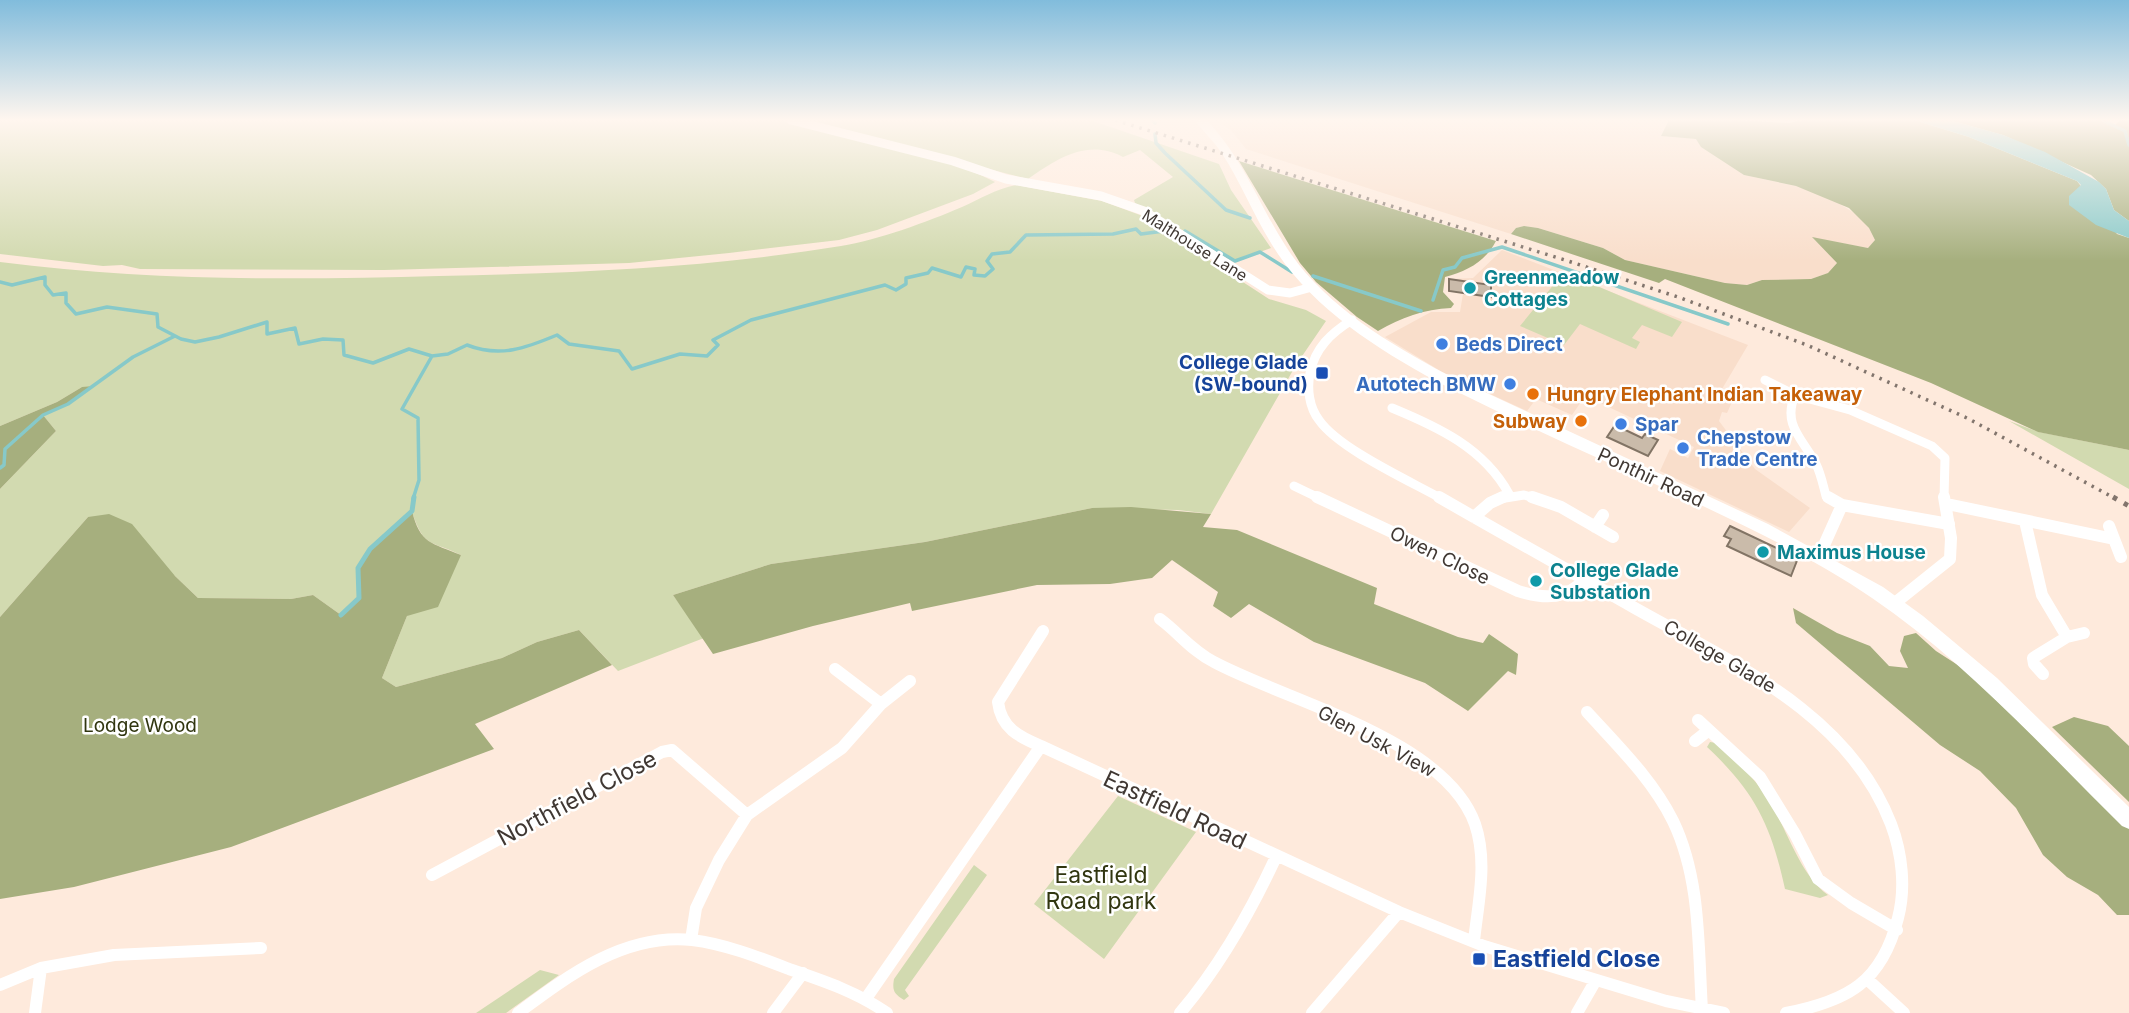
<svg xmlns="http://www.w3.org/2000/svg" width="2129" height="1013" viewBox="0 0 2129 1013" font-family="Inter,sans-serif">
<rect width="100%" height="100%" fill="#feeadc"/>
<path fill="#f9decb" d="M 1215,120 L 1669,120 L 1662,136 L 1696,139 L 1744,175 L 1796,186 L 1830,198 L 1856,214 L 1869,228 L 1875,240 L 1868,248 L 1813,238 L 1837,263 L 1828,273 L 1811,279 L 1762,280 L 1747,285 L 1725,283 L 1625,260 L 1603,248 L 1538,228 L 1524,226 L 1516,228 L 1511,234 L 1246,149 L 1231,130 Z
M 1502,250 L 1748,345 L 1722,389 L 1729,393 L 1726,400 L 1732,402 L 1727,413 L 1722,412 L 1719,421 L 1755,469 L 1810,508 L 1789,532 L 1660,471 L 1670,449 L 1688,458 L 1694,447 L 1585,396 L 1572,415 L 1536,399 L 1527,411 L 1442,372 L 1385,337 L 1431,312 L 1460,312 L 1463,294 L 1448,290 L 1449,279 L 1473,278 Z"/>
<path fill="#d2dab0" d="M 0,120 L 782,120 C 850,142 931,149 995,182 L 973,194 L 877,230 L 839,240 L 729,253 L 629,263 L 384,270 L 140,269 L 122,265 L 103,266 L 0,254 Z
M 801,120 L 1090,120 L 1219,164 L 1231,190 L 1271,248 L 1235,261 L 1135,203 L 1134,200 L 1173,177 L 1140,150 L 1123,157 C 1087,138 1057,159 1028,179 Z
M 1016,185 L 1102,201 L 1140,215 L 1269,299 L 1306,310 L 1326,321 L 1296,365 L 1211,514 L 1178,510 L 1092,508 L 925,542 L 771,564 L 673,595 L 704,638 L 618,671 L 579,630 L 537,642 L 502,658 L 396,687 L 382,678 L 407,616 L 461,555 C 430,540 424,548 412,512 L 358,568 L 359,598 L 341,615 L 313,595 L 291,599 L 198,598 L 175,576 L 88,517 L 0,617 L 0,489 L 56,431 L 43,415 L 68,404 L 82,387 L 57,402 L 0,426 L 0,262 C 146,281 292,280 439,276 C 573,273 708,268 841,246 C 878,240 927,222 962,207 C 980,199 996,189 1016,185 Z
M 1564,272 L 1682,322 L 1672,337 L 1642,325 L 1632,338 L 1640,342 L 1636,349 L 1580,324 L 1564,345 L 1520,326 Z
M 2009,421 L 2039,432 L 2129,450 L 2129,489 Z
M 1710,742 L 1717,743 C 1736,761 1754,777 1768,799 C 1788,830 1798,872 1828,895 L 1820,898 L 1785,889 C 1771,825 1755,792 1707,747 Z
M 1118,796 L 1196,832 L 1104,959 L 1034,904 Z
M 974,865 L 987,875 L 905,990 L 909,996 L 904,1000 C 894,994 892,991 894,979 Z
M 540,970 L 559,975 L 506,1013 L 476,1013 Z"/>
<path fill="#a6af7e" d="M 1669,120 L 1738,120 L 1789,123 L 1802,120 L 1914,120 L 1969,137 L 2077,181 L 2117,234 L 2129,238 L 2129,450 L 2038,432 L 1931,383 L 1665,279 L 1659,283 L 1511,234 L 1516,228 L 1524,226 L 1538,228 L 1603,248 L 1625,260 L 1725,283 L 1747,285 L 1762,280 L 1811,279 L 1828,273 L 1837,263 L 1812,237 L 1868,248 L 1875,240 L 1869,228 L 1849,208 L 1796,186 L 1744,175 L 1701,147 L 1696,139 L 1661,136 Z
M 1949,120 L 2102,120 L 2115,125 L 2120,120 L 2129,120 L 2129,221 L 2114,210 L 2106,189 L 2091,175 L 2003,135 Z
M 1239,161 L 1496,241 C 1485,262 1467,271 1445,277 L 1443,292 L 1454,304 L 1451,308 C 1424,309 1401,318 1378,331 L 1357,317 L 1316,282 L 1300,263 Z
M 94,386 L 68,404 L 43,415 L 56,431 L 0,489 L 0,426 L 57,402 L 82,387 Z
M 1131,507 L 1211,514 L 1203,527 L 1237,530 L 1377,588 L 1374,604 L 1458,637 L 1483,643 L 1489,634 L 1518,654 L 1516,675 L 1508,671 L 1468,711 L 1425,683 L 1314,642 L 1249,604 L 1231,618 L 1213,606 L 1218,592 L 1172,560 L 1152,578 L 1110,584 L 1037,585 L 912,611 L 910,603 L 813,626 L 713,654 L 673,595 L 771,564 L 925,542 L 1092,508 Z
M 412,511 C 420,544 432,543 461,555 L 438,607 L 407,616 L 382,678 L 396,687 L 502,658 L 537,642 L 579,630 L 612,665 L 475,724 L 494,749 L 231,847 L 74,887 L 0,899 L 0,617 L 88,517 L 109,514 L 132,524 L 175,576 L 198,598 L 291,599 L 313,595 L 341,615 L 359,598 L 358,568 L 370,549 Z
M 1793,608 L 1837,633 L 1870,646 L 1889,666 L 1908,668 L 1900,651 L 1904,636 L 1916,633 L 1936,651 L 1964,669 L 2129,828 L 2129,915 L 2117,915 L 2098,895 L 2067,877 L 2043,855 L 2016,808 L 1980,771 L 1940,745 L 1796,623 Z
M 2074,717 L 2108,726 L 2129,746 L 2129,802 L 2052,727 Z"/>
<path fill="#87c9c9" d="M 1914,120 L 1949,120 L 2003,135 L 2045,152 L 2099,182 L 2106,189 L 2114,210 L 2129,221 L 2129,238 L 2096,225 L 2069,205 L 2069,196 L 2081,185 L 2077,181 L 1969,137 Z"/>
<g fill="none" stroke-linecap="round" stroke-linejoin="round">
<path stroke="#87c9c9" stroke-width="3.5" d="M 1152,120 L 1155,123
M 2102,120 L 2125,131 L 2129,145
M 1155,134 L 1156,143 L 1165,153 L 1226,210 L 1250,218
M 1185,231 L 1235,261 L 1260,252 L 1292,272
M 1313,276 L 1421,311
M 0,282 L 12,285 L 45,277 L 45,285 L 53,295 L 66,293 L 66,303 L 76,314 L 107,307 L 157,314 L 158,327 L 181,339 L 195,342 L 219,337 L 267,322 L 267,334 L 295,328 L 299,344 L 323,339 L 343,340 L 344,355 L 373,363 L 409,349 L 432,356 L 448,354 L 467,345 C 500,358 526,348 557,335 L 569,344 L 619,351 L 632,369 L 680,354 L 707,356 L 718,345 L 713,340 L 751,320 L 885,285 L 896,290 L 906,284 L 906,278 L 928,273 L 932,268 L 961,277 L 966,267 L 975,269 L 974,275 L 985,276 L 993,269 L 987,261 L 992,254 L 1010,252 L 1026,235 L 1113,234 L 1136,229 L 1141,234 L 1164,231
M 1433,300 L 1443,270 L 1455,267 L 1462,258 L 1502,247 L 1728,324
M 0,468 L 4,465 L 5,449 L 43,415 L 68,404 L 133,357 L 175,336
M 413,499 L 419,480 L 418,418 L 402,409 L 432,356"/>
<path stroke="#87c9c9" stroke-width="5" d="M 341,615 L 359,598 L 358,568 L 370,549 L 412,511 L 414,497"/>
</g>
<path fill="#cabbaa" stroke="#827465" stroke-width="2" d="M 1449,279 L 1491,285 L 1491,297 L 1449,291 Z
M 1615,425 L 1642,438 L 1645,434 L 1658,440 L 1648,456 L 1607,437 Z
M 1730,526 L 1798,558 L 1791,576 L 1727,546 L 1731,539 L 1724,536 Z"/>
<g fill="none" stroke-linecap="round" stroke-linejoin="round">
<path stroke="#fff" stroke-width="9" d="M 791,120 L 953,161 L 1006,179 L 1101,196 L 1144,211 L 1268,290 L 1290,293 L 1312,287
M 1352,320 C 1331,333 1315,348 1310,373 C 1307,389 1309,407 1319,420 C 1339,449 1410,481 1442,499
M 1765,380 L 1795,395 L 1850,410 L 1932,446 L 1945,458 L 1944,499
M 1795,395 C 1782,425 1803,439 1816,464 C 1821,474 1823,485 1826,496 L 1831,499
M 1392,408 C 1438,427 1484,448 1509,494
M 1294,486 L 1321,499
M 1499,499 L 1524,495 L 1539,499"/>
<path stroke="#fff" stroke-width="12" d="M 1317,497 L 1518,591 C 1544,599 1566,600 1585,579
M 1439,497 C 1503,534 1568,570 1633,607 C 1730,662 1848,712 1891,824 C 1902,853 1906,888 1898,918 C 1882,982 1848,1001 1786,1013
M 1532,497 L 1561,507 L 1613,537
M 1828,497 L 1842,505 L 1949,524
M 1947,504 L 2114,539
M 1474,517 L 1490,503 L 1503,497
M 2025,521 L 2042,595 L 2067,637 L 2033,658 L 2034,664 L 2043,674
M 2109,526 L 2121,557
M 1595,527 L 1603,515
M 1825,543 L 1842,505
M 1895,603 L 1950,559 L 1951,538 L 1944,497
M 1160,619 C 1179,633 1192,651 1214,662 C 1289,702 1445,739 1475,824 C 1488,862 1478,903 1474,941
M 2067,637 L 2084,633
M 881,704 L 910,681
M 1587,712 C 1618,746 1652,779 1673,821 C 1701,879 1698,947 1702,1010
M 1698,720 L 1760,777 L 1795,834 L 1818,879 L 1851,903 L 1897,930
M 1695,741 L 1709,730
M 1041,746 C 1019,737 1001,728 998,702 L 1043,631
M 432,875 L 662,752 L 672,750 L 747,815
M 691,940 L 696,908 L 719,860 L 747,815 L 842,748 L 881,704 L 835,669
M 1868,980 L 1904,1013
M 0,985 L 41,968 L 114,955 L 261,948
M 867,997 L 1041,746 L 1399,912 L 1484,946 L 1666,1001 L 1724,1013
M 35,1013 L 41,968
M 518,1013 C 569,975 625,933 692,940 C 725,944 758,957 789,969 C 824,981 857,992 887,1013
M 773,1013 L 803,973
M 1180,1013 C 1220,966 1250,913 1276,857
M 1312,1013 L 1399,912
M 1577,1013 L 1596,980"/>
<path fill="#fff" fill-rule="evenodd" d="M 1195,120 L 1206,120 C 1242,156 1258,203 1285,245 C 1321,303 1388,343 1446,374 L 1768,524 L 1883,587 L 1923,616 L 1997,678 L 2129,807 L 2129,829 L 2122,826 C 2042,747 1966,662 1872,598 C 1820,562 1762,534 1705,507 C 1615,465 1524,426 1436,381 C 1377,349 1313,308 1276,251 C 1255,219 1242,184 1221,152 C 1214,141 1202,131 1195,120 Z"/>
<path stroke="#82756d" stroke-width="3.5" stroke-dasharray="2.5 6" stroke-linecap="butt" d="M 1115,120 L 1568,261 L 1678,297 L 1807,345 L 1969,419 L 2116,499"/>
<path stroke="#82756d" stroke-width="5" stroke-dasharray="4.5 8" stroke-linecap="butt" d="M 2113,497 L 2129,506"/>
</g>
<linearGradient id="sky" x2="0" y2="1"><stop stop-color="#81bcdc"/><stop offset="0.46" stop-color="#fff6ef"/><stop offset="1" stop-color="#fff6ef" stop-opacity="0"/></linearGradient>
<rect width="2129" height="261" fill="url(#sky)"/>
<g fill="#0f9aa8" stroke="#fff" stroke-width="2.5">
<circle cx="1470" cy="288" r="7"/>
<circle cx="1763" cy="552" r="7"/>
<circle cx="1536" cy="581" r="7"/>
</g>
<g fill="#3f7fe0" stroke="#fff" stroke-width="2.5">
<circle cx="1442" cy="344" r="7"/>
<circle cx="1510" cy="384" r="7"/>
<circle cx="1621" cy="424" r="7"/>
<circle cx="1683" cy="448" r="7"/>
</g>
<g fill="#1a4fb4" stroke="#fff" stroke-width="2.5">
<rect x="1315" y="366" width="14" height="14" rx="3.5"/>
<rect x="1472" y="952" width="14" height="14" rx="3.5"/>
</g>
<g fill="#e8710a" stroke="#fff" stroke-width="2.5">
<circle cx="1533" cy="394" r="7"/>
<circle cx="1581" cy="421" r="7"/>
</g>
<g text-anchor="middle" stroke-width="5" stroke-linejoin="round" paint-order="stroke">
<g font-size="16" fill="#403833" stroke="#fff">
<text transform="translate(1195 245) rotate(32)" y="6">Malthouse Lane</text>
</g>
<g font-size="19" font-weight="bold" fill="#0d838f" stroke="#fff" text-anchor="start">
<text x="1484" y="284">Greenmeadow<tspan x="1484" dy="22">Cottages</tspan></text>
<text x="1777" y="559">Maximus House</text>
<text x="1550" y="577">College Glade<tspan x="1550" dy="22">Substation</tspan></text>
</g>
<g font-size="19" font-weight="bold" fill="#366cbe" stroke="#fff" text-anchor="start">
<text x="1456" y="351">Beds Direct</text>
<text x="1496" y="391" text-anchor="end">Autotech BMW</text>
<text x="1635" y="431">Spar</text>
<text x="1697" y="444">Chepstow<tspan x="1697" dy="22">Trade Centre</tspan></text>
</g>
<g font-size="19" font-weight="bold" fill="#164399" stroke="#fff" text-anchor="end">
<text x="1308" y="369">College Glade<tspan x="1308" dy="22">(SW-bound)</tspan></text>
</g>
<g font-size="19" font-weight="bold" fill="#c56008" stroke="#fff" text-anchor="start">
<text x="1547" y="401">Hungry Elephant Indian Takeaway</text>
<text x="1567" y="428" text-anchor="end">Subway</text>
</g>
<g font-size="19" fill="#403833" stroke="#fff">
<text transform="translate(1651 477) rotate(25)" y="7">Ponthir Road</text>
<text transform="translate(1440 555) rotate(26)" y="7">Owen Close</text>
<text transform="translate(1720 656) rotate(30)" y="7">College Glade</text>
<text transform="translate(1377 741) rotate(28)" y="7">Glen Usk View</text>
</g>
<g font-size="19" fill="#313610" stroke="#fff">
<text x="140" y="732">Lodge Wood</text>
</g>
<g font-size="23" fill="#403833" stroke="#fff">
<text transform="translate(577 798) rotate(-28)" y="8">Northfield Close</text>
<text transform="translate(1175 810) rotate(25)" y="8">Eastfield Road</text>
</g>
<g font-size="23" fill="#313610" stroke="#fff">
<text x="1101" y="883">Eastfield<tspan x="1101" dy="26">Road park</tspan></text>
</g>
<g font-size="23" font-weight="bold" fill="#164399" stroke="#fff" text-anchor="start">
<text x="1493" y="967">Eastfield Close</text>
</g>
</g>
</svg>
